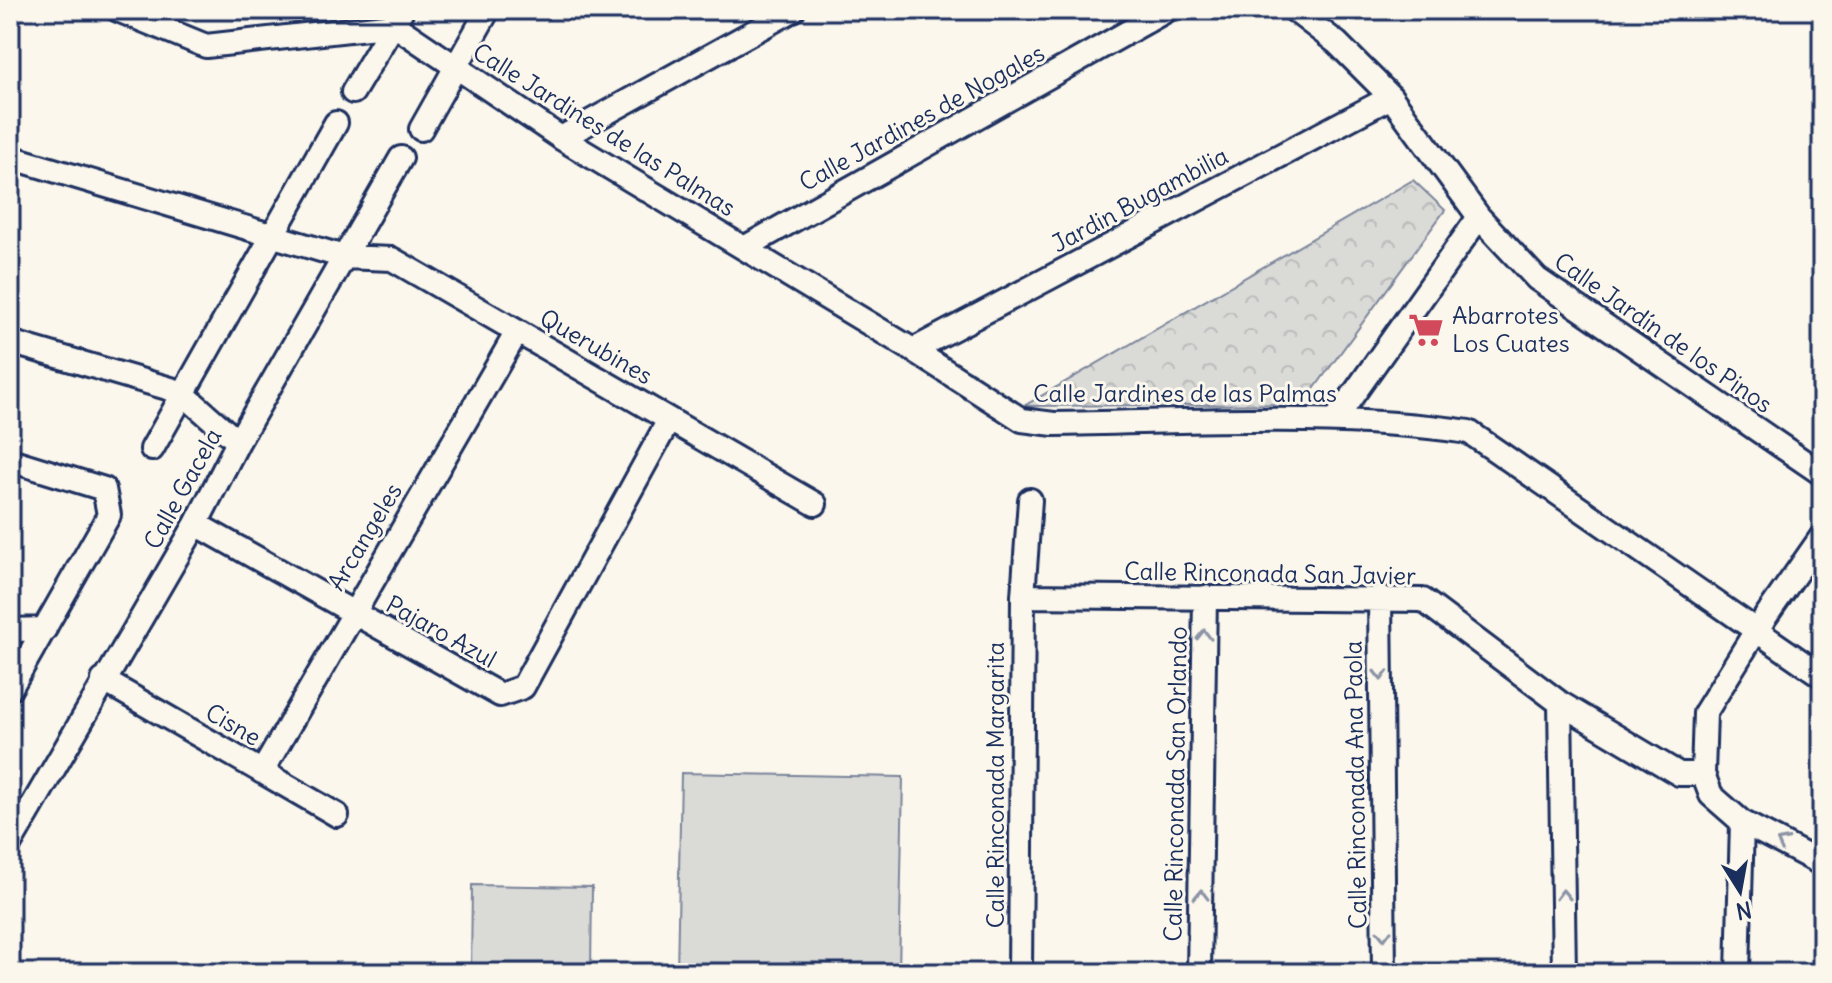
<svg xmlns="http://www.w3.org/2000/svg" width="1832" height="983" viewBox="0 0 1832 983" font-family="Delius,sans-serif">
<defs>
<pattern id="forest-crowns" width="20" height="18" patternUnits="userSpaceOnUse" patternTransform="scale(2)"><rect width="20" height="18" fill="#dadad7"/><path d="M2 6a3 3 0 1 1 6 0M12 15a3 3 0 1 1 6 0" fill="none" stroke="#babbbb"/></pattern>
</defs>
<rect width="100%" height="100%" fill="#fbf7ec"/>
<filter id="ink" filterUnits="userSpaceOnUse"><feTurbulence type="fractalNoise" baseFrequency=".0125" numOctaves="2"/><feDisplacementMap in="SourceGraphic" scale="16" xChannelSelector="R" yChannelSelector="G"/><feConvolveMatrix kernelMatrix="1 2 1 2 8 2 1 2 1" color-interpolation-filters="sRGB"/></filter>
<g filter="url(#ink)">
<path fill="url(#forest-crowns)" stroke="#7a849a" stroke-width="2" d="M 1413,180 L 1445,210 L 1303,404 L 1024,406 Z"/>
<path fill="#dadad7" stroke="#7a849a" stroke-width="2" d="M 681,773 L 903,777 L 899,973 L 677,973 Z
M 472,885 L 592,887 L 591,973 L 471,973 Z"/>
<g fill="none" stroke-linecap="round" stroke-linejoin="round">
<g stroke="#1b2f5e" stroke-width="28">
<path id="street" d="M 118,10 L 206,46 L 394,25 L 561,138 L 913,350 L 1022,420 L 1054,424 C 1192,422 1332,412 1469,432 L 1822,676
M 1294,10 L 1337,43 L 1391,97 L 1479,217 L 1537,279 L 1822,474
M 353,92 L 402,10
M 421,129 L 488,10
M 561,138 L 793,10
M 10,157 L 344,257 L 392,259 L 815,504
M 744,248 L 1167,10
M 10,342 L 181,392 L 238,442
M 913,350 L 1391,97
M 1336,419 L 1479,217
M 152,449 L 336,123
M 10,460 L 104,489 L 109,515 L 10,689
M 196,524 L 500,695 L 523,687 L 669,420
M 1822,536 L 1757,629 L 1705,713 L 1703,774 L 1711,795 L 1742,822 L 1822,864
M 1023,596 L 1423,600 L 1560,703 L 1679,774 L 1703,774
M 1380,597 L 1384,973
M 10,630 L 45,629
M 103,680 L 337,815
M 1560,703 L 1564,973
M 262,772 L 517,332
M 10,844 L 196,524 L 238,442 L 401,158
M 1020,973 L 1023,596 L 1030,500
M 1199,973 L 1205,597
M 1738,973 L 1742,822"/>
</g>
<use href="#street" stroke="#fbf7ec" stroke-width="22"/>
</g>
<defs><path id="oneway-chevron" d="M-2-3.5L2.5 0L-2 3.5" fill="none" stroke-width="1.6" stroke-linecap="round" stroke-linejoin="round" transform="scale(2)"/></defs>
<g stroke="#8b93a5">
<use href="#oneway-chevron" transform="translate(1204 635) rotate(-89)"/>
<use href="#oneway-chevron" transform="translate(1381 675) rotate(89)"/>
<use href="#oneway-chevron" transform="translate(1782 843) rotate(-152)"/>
<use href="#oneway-chevron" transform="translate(1201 895) rotate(-89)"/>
<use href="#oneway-chevron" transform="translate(1563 895) rotate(-91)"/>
<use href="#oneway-chevron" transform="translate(1384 935) rotate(89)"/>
</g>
</g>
<defs>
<g id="supermarket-bare" transform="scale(2.76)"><path d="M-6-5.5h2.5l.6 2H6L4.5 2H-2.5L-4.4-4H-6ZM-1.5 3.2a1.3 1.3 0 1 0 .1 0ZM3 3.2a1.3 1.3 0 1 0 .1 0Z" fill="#d1495b" stroke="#fbf7ec" stroke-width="2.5" paint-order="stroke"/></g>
</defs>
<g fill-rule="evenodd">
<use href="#supermarket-bare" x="1426" y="330"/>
</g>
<g text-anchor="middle" stroke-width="6" stroke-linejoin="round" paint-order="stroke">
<g font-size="24" fill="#1b2f5e" stroke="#fbf7ec">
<text transform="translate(922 118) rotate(-29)" y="8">Calle Jardines de Nogales</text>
<text transform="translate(604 130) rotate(32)" y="8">Calle Jardines de las Palmas</text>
<text transform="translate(1140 200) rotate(-28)" y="8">Jardin Bugambilia</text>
<text transform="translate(1663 333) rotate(35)" y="8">Calle Jardín de los Pinos</text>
<text transform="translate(596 347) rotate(30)" y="8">Querubines</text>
<text x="1185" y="402">Calle Jardines de las Palmas</text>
<text transform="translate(183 489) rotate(-61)" y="8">Calle Gacela</text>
<text transform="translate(365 537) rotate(-59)" y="8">Arcangeles</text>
<text transform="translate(1270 574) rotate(1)" y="8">Calle Rinconada San Javier</text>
<text transform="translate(441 632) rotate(29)" y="8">Pajaro Azul</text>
<text transform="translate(233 725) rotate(30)" y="8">Cisne</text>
<text transform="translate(1176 784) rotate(-89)" y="8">Calle Rinconada San Orlando</text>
<text transform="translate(996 785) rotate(-90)" y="8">Calle Rinconada Margarita</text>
<text transform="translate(1356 785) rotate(-91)" y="8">Calle Rinconada Ana Paola</text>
</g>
<g font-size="24" fill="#1b2f5e" stroke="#fbf7ec" text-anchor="start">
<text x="1452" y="324">Abarrotes<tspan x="1452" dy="28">Los Cuates</tspan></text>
</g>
</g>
<rect width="1832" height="983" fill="none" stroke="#fbf7ec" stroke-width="40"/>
<rect x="20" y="20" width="1792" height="943" fill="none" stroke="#1b2f5e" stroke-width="3" filter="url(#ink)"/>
<g transform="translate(1740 891) rotate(169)" stroke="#fbf7ec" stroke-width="6" paint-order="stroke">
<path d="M0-6L14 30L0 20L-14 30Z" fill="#1b2f5e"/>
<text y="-12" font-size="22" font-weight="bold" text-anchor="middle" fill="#1b2f5e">N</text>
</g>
</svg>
